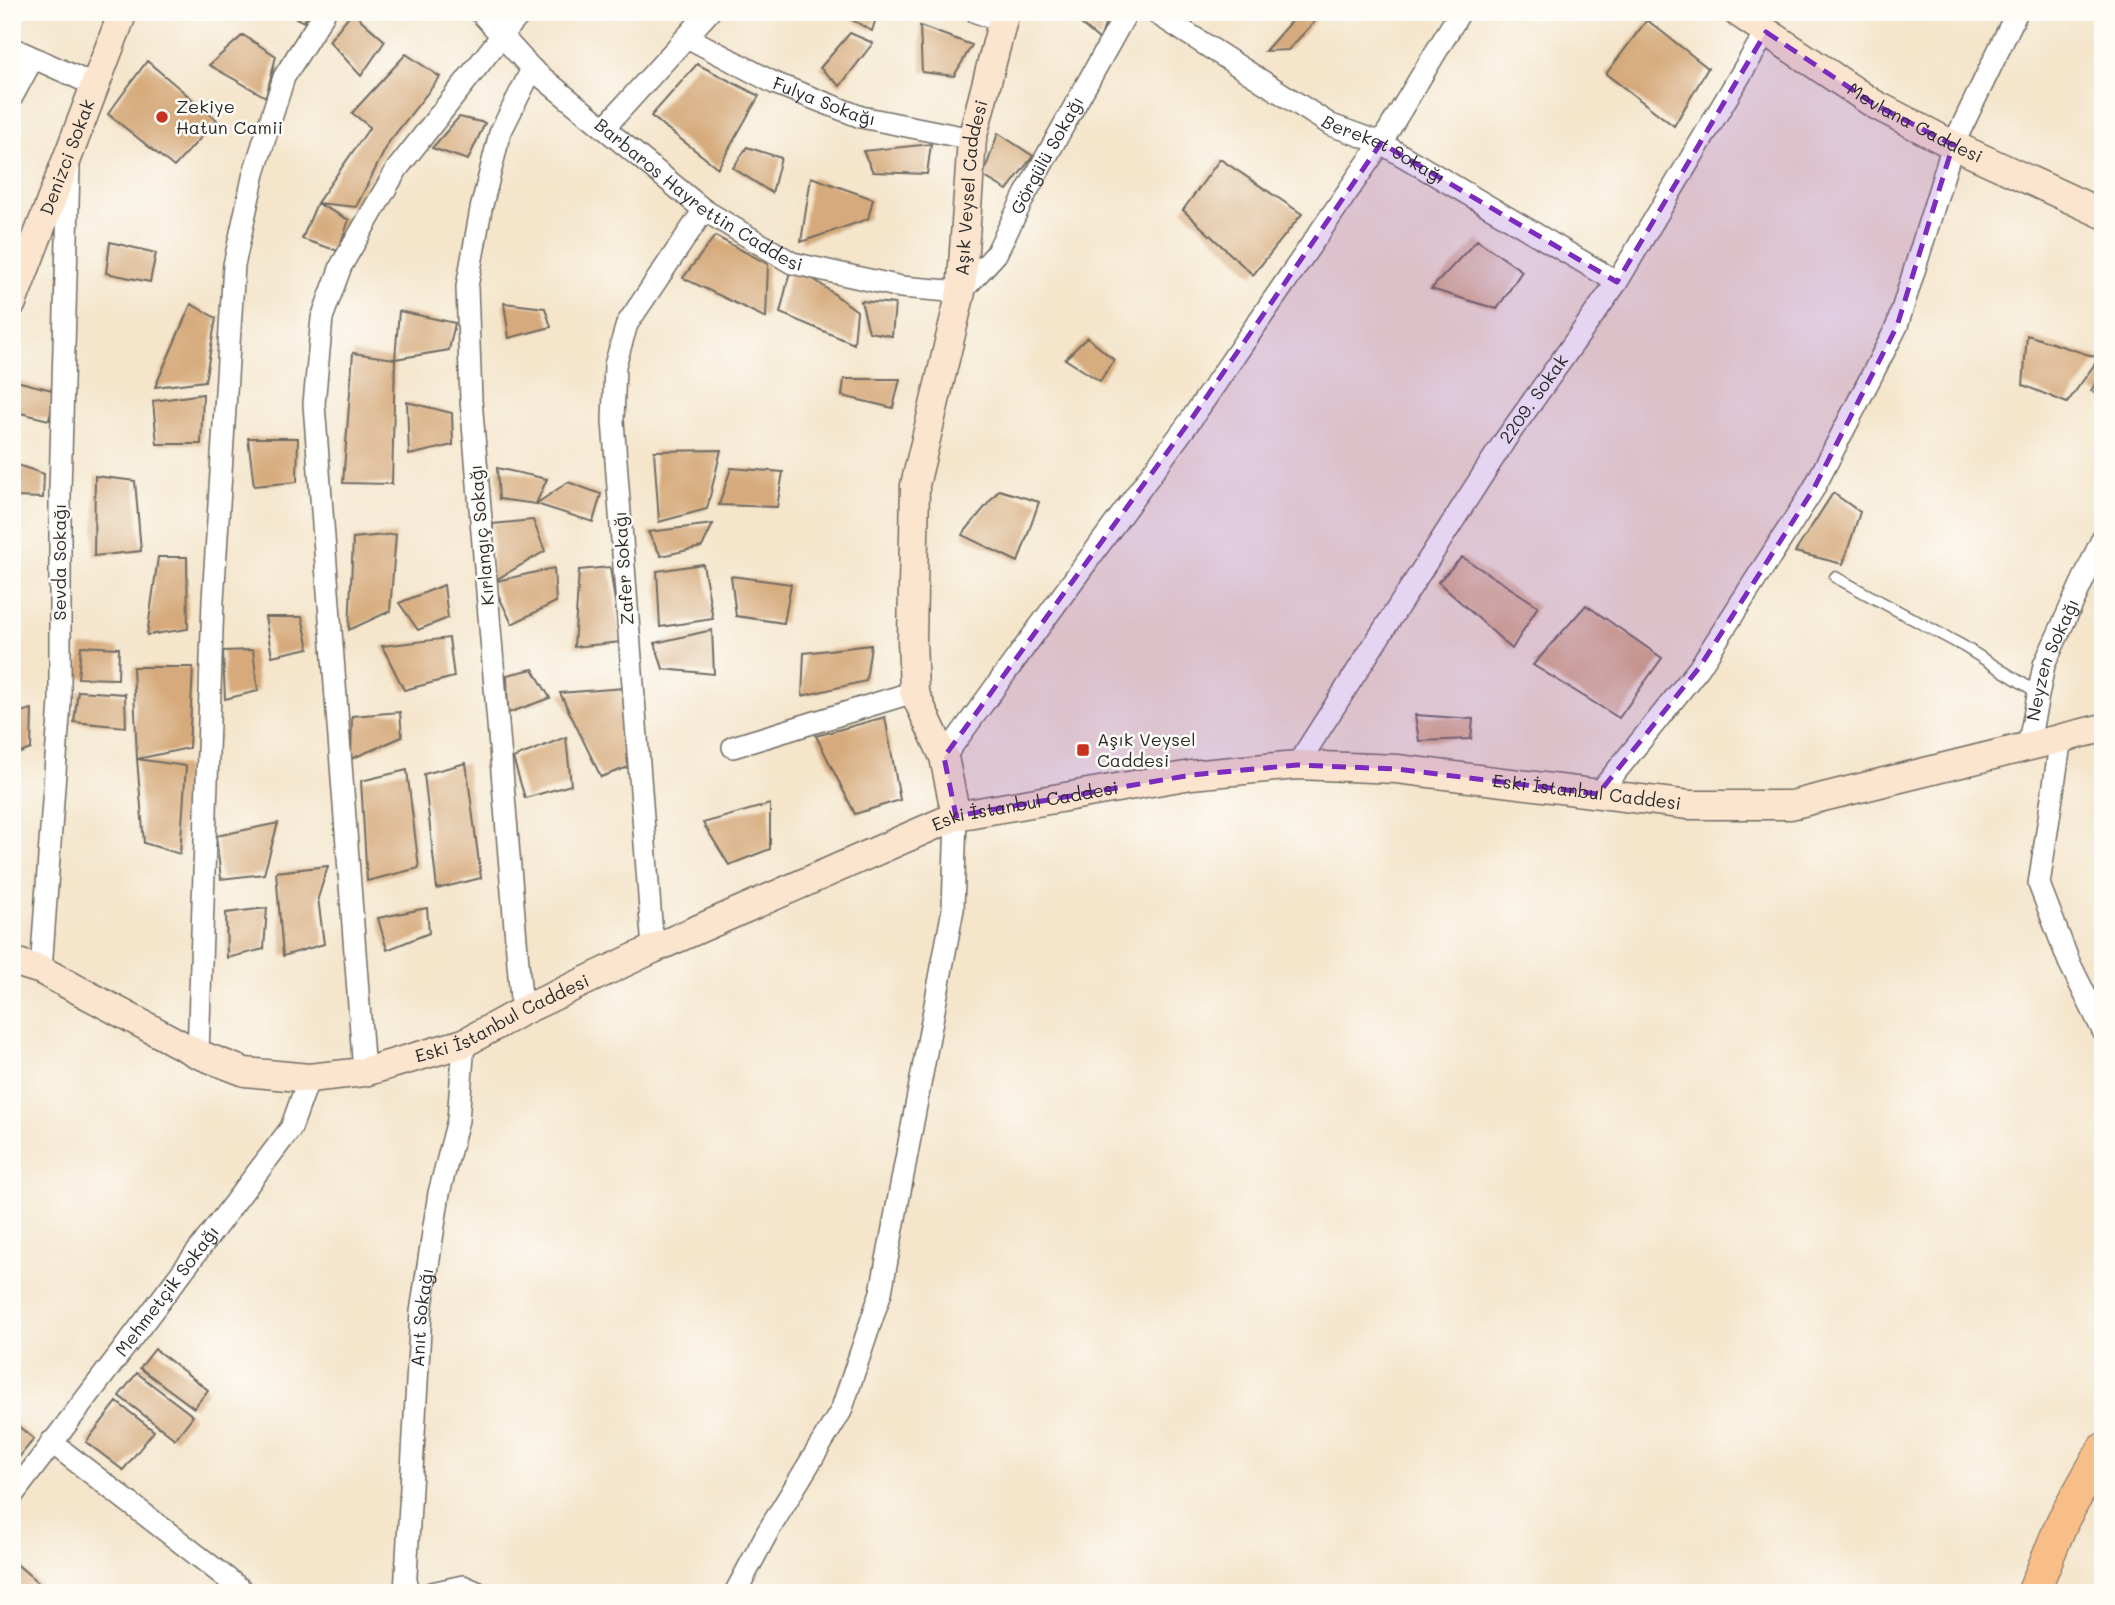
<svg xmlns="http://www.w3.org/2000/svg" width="2115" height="1605" viewBox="0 0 2115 1605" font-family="Mali,sans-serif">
<rect width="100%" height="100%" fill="#fdfcf7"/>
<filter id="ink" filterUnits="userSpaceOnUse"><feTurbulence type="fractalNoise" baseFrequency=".0143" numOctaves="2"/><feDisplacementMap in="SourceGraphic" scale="14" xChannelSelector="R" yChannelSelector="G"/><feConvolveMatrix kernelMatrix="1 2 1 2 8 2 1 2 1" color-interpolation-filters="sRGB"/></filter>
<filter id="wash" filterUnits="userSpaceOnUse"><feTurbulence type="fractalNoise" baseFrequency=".00686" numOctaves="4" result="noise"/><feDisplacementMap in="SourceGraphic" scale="28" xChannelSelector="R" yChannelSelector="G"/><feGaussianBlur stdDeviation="1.57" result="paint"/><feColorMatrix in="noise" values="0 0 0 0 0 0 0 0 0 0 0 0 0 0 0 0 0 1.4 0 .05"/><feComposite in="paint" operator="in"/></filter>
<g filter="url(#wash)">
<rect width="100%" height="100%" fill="#f4e5cb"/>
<g id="blocks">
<path fill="#d6aa7c" d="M 283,12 L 308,12 L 304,22 Z
M 352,12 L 385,41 L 361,76 L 329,41 Z
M 843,12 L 878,12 L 872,31 L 842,14 Z
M 1067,12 L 1109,12 L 1100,40 Z
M 1299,12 L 1322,14 L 1288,50 L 1265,51 Z
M 1647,20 L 1708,68 L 1674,126 L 1606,74 Z
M 920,26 L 972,45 L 954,76 L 922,72 Z
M 850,33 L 873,43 L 840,86 L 820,68 Z
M 243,35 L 276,56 L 266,97 L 209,65 Z
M 406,54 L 440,77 L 389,142 L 356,207 L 317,203 L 370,127 L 352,113 Z
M 147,61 L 217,120 L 174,167 L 108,114 Z
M 697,64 L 759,96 L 718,168 L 651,116 Z
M 459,117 L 485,123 L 468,160 L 432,148 Z
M 998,133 L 1033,156 L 1007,190 L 983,176 Z
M 931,144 L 927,174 L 873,172 L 863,151 Z
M 747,147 L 781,158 L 772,193 L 733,168 Z
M 1220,159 L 1302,214 L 1253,275 L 1183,210 Z
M 811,177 L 873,199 L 868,219 L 801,242 Z
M 317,203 L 349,220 L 338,251 L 302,239 Z
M 715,236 L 768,264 L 766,318 L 683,278 Z
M 1477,240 L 1522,271 L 1497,309 L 1431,289 Z
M 110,242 L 156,253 L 150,282 L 106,273 Z
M 792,263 L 857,311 L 854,344 L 780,313 Z
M 861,301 L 895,304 L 892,336 L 869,332 Z
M 504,303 L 545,308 L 551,327 L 509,338 Z
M 191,304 L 216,318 L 205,381 L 155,387 Z
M 399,311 L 455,323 L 449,350 L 395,359 Z
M 2027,335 L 2099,358 L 2067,403 L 2023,385 Z
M 1087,337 L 1114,360 L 1100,381 L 1065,359 Z
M 353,353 L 395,359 L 392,484 L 343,483 Z
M 2103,369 L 2103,396 L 2091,391 Z
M 844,379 L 900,379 L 893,408 L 842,396 Z
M 12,380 L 56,391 L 49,420 L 12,411 Z
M 203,394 L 201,444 L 157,444 L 153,401 Z
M 407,402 L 452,413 L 453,445 L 409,455 Z
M 248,438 L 298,438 L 297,482 L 254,486 Z
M 721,450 L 707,509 L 659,522 L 654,451 Z
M 12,463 L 44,474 L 43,498 L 15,497 L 12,488 Z
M 497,468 L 547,479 L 536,504 L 499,499 Z
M 731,468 L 783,472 L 777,507 L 719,505 Z
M 95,476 L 135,481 L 141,551 L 94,556 Z
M 568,482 L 601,494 L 593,522 L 536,504 Z
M 999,490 L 1039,502 L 1018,562 L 962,535 Z
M 1833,493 L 1860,512 L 1843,564 L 1795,552 Z
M 533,520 L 545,551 L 492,582 L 493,524 Z
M 713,524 L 702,547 L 661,556 L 648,532 Z
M 396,534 L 390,611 L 349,630 L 353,538 Z
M 158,557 L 187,557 L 188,629 L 147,635 Z
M 1462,557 L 1538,606 L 1512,649 L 1438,582 Z
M 703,564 L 713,619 L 660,627 L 657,571 Z
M 610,567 L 621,642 L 574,647 L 579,570 Z
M 554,568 L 556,602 L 512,624 L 492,582 Z
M 731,576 L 791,584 L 784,623 L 736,616 Z
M 444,585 L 448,618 L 418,630 L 399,603 Z
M 1586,605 L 1662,658 L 1619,718 L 1533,665 Z
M 265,617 L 302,617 L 309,648 L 272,656 Z
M 712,630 L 714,674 L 663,669 L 655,643 Z
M 449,638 L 454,677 L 404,690 L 382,646 Z
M 871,645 L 866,681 L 802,696 L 804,653 Z
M 81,646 L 119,648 L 118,679 L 78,678 Z
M 253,650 L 258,691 L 225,699 L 223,651 Z
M 133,667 L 193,667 L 189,748 L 137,759 L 186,766 L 180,854 L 144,843 L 137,759 Z
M 533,669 L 550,698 L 508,713 L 507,675 Z
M 624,688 L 634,765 L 601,777 L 560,693 Z
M 78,691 L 125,694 L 126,727 L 74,722 Z
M 32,709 L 31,749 L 12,756 L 12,714 Z
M 400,712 L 402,737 L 351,759 L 352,716 Z
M 1415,715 L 1473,719 L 1471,739 L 1419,741 Z
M 885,717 L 900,800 L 855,814 L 816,736 Z
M 566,737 L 571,785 L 525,798 L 513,758 Z
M 466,763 L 481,878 L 437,889 L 424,774 Z
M 407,770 L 419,868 L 367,881 L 361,781 Z
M 770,804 L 770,849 L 729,865 L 703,823 Z
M 278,823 L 264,874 L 221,879 L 216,836 Z
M 328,866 L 318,898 L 324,944 L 283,956 L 276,872 Z
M 267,908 L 264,949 L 227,958 L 226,913 Z
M 427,908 L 429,933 L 387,950 L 378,918 Z
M 155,1349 L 208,1390 L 194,1408 L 140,1368 Z
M 137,1373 L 193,1416 L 175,1439 L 119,1396 Z
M 117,1402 L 154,1431 L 123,1470 L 86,1442 Z
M 12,1421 L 34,1439 L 12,1466 Z
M 12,1560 L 50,1593 L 12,1593 Z
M 2103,1573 L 2103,1593 L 2090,1593 Z"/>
</g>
</g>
<g filter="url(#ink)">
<use href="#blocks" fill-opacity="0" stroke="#716c63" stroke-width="2"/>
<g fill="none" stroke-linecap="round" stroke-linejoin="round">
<g stroke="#716c63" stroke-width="13">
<path id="lane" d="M 1835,577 L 1963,646 L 2038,693"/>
</g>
<g stroke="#716c63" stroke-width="24">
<g id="street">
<path id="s1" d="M 480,12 L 532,69 L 704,210 L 792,263 L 901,287 L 961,292 L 996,254 L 1026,193 L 1127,12"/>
<path d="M 976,12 L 1002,21"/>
<path id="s2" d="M 1154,12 L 1331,125 L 1381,143 L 1617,282"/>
<path id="s3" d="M 687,37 L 774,83 L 861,117 L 972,139"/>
<path d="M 12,48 L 96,86"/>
<path d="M 12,97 L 33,58"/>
<path d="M 605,127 L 709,12"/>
<path d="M 2061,738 L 2039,884 L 2069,962 L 2103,1031"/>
<path d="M 733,747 L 914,692"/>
<path id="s4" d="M 2028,747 L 2044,665 L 2103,537"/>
<path d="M 944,757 L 1190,421 L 1381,143 L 1460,12"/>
<path id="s5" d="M 1297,765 L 1505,440 L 1617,282 L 1766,32"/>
<path d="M 1598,794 L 1699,668 L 1813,490 L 1897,326 L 1953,145 L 2017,12"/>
<path d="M 653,949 L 613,421 L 615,365 L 627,324 L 704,210"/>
<path d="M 41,970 L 60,702 L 60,491 L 69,168"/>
<path d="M 522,1011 L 471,400 L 467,287 L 481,209 L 500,133 L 532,69"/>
<path d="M 198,1054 L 213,600 L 234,265 L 254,173 L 284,77 L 325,12"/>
<path d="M 364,1072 L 314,404 L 322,318 L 341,266 L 397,169 L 503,34 L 522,12"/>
<path d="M 51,1442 L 246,1593"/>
<path id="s6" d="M 12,1496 L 291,1128 L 309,1078"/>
<path id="s7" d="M 405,1593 L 421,1312 L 439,1193 L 458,1120 L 464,1043"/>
<path d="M 432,1593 L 463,1586 L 479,1593"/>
<path d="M 735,1593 L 767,1533 L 841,1411 L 881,1292 L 953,909 L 956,816"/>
</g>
</g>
<g stroke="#716c63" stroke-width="31">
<g id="secondary">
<path id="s8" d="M 1737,12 L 1874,104 L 1953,145 L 2103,214"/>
<path id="s9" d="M 12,303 L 123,12"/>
<path id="s10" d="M 956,816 L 944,757 L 914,692 L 912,639 L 915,485 L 961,292 L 972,139 L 1005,12"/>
<path id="s11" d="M 12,961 L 41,970 L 198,1054 L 245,1072 L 309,1078 L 364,1072 L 464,1043 L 522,1011 L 653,949 L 956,816 L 1191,775 L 1297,765 L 1397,769 L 1689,805 L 1791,805 L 2103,728"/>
</g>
</g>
<g stroke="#716c63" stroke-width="34">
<path id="primary" d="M 2033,1593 L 2063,1520 L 2103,1449"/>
</g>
<use href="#lane" stroke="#fff" stroke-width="10"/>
<use href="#street" stroke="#fff" stroke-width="21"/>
<use href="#secondary" stroke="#fce5cf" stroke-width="28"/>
<use href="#primary" stroke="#f7be88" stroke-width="32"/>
</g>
</g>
<path fill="#7b2cbf" fill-opacity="0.2" stroke="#7b2cbf" stroke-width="5" stroke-dasharray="14 9" stroke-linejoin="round" d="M 1766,32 L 1874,104 L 1953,145 L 1897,326 L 1813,490 L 1699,668 L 1598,794 L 1397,769 L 1297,765 L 1191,775 L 956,816 L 944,757 L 1190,421 L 1381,143 L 1617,282 Z"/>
<g fill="#c8321e" stroke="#fdfcf7" stroke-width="2.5">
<circle cx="162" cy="117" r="7"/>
<rect x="1076" y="743" width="14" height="14" rx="3.5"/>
</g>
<g text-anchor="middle" stroke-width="5" stroke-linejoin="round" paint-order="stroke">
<g font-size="18" fill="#2b2b2b" stroke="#fdfcf7">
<text dy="6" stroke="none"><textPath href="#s3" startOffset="152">Fulya Sokağı</textPath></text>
<text dy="6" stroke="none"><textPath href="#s8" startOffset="210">Mevlana Caddesi</textPath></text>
<text dy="6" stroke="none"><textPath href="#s2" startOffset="268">Bereket Sokağı</textPath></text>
<text dy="6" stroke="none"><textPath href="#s1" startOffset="737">Görgülü Sokağı</textPath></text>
<text dy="6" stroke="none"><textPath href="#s9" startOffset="156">Denizci Sokak</textPath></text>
<text dy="6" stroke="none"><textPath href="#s10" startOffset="642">Aşık Veysel Caddesi</textPath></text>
<text dy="6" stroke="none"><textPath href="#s1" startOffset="287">Barbaros Hayrettin Caddesi</textPath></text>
<text dy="6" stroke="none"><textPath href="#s5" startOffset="436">2209. Sokak</textPath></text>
<text transform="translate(482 535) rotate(-95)" y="6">Kırlangıç Sokağı</text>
<text transform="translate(60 562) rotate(-90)" y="6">Sevda Sokağı</text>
<text transform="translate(624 568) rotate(-94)" y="6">Zafer Sokağı</text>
<text dy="6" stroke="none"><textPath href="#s4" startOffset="91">Neyzen Sokağı</textPath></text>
<text dy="6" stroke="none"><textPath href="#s11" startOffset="1661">Eski İstanbul Caddesi</textPath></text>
<text dy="6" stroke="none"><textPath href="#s11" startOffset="1094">Eski İstanbul Caddesi</textPath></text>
<text dy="6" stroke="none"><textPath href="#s11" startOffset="527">Eski İstanbul Caddesi</textPath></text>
<text dy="6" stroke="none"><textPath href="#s6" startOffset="257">Mehmetçik Sokağı</textPath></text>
<text dy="6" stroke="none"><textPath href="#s7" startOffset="276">Anıt Sokağı</textPath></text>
</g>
<g font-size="18" fill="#2b2b2b" stroke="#fdfcf7" text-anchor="start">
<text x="176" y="113">Zekiye<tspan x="176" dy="21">Hatun Camii</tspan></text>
<text x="1097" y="746">Aşık Veysel<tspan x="1097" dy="21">Caddesi</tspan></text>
</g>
</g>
<rect width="2115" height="1605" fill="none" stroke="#fdfcf7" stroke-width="42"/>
</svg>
